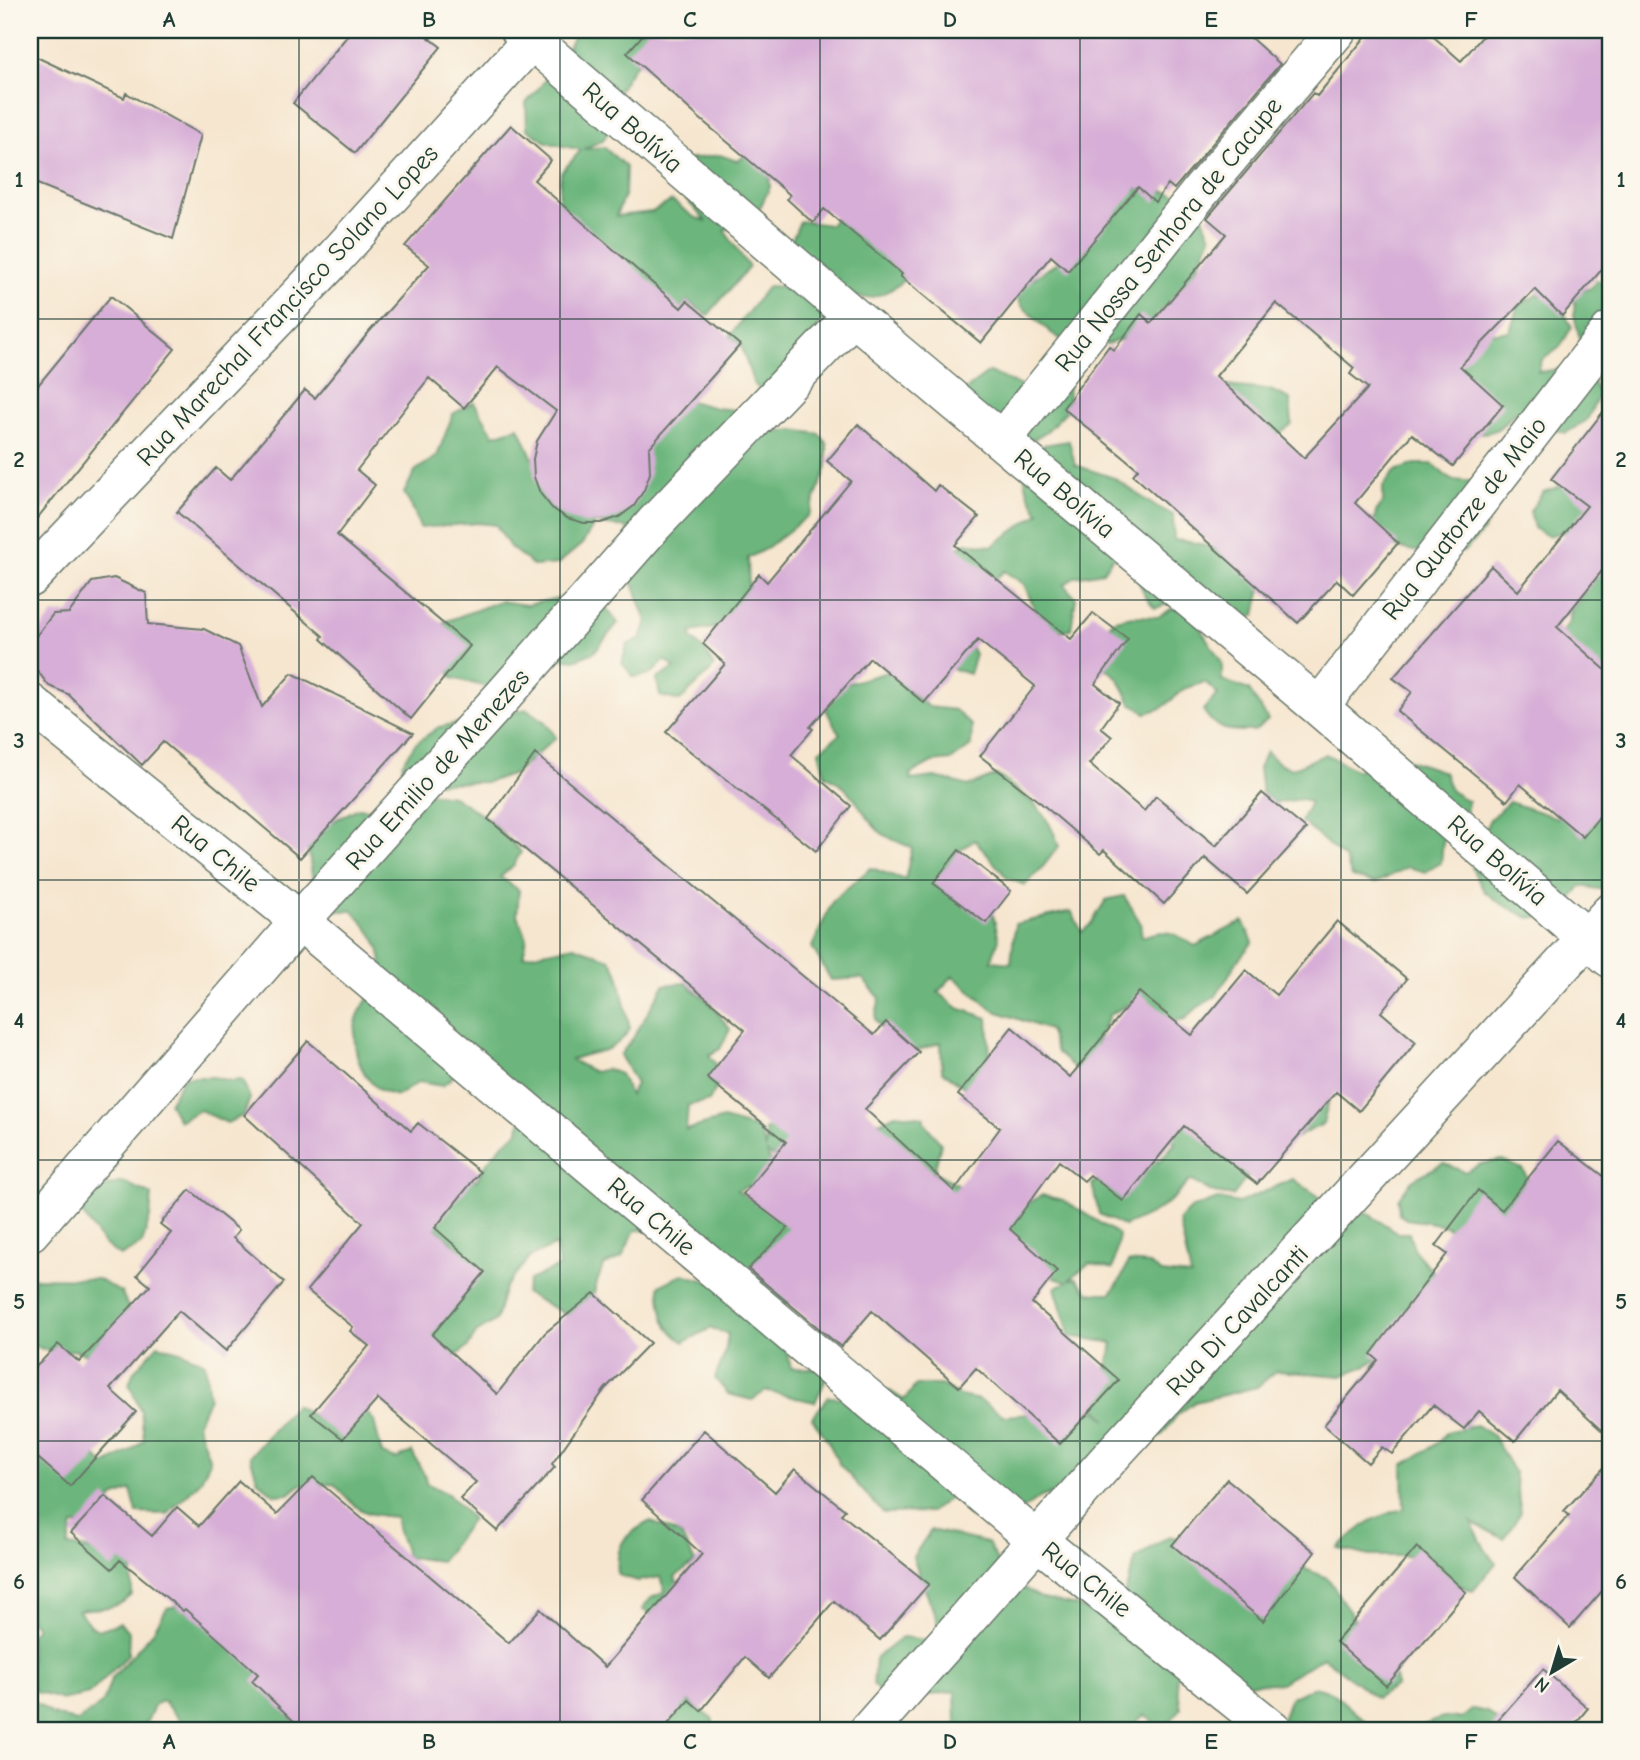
<svg xmlns="http://www.w3.org/2000/svg" width="1640" height="1760" viewBox="0 0 1640 1760" font-family="'Comic Neue',sans-serif">
<rect width="100%" height="100%" fill="#fbf7ec"/>
<filter id="ink" filterUnits="userSpaceOnUse"><feTurbulence type="fractalNoise" baseFrequency=".0143" numOctaves="2"/><feDisplacementMap in="SourceGraphic" scale="14" xChannelSelector="R" yChannelSelector="G"/><feConvolveMatrix kernelMatrix="1 2 1 2 8 2 1 2 1" color-interpolation-filters="sRGB"/></filter>
<filter id="wash" filterUnits="userSpaceOnUse"><feTurbulence type="fractalNoise" baseFrequency=".00686" numOctaves="4" result="noise"/><feDisplacementMap in="SourceGraphic" scale="28" xChannelSelector="R" yChannelSelector="G"/><feGaussianBlur stdDeviation="1.57" result="paint"/><feColorMatrix in="noise" values="0 0 0 0 0 0 0 0 0 0 0 0 0 0 0 0 0 1.4 0 .05"/><feComposite in="paint" operator="in"/></filter>
<g filter="url(#wash)">
<rect width="100%" height="100%" fill="#f6e6cf"/>
<path fill="#6cb67d" stroke="#467a58" stroke-width="2" fill-rule="evenodd" d="M 578,30 L 651,30 L 645,54 L 632,69 L 616,95 L 622,111 L 603,140 L 584,149 L 604,147 L 626,167 L 625,193 L 616,216 L 652,212 L 672,201 L 694,217 L 707,222 L 680,193 L 680,181 L 691,159 L 720,155 L 737,161 L 747,154 L 769,174 L 770,187 L 756,216 L 724,230 L 749,267 L 708,315 L 687,301 L 673,318 L 547,220 L 559,199 L 561,173 L 581,150 L 546,142 L 527,129 L 526,103 L 555,69 Z
M 1144,187 L 1171,193 L 1200,210 L 1211,237 L 1190,283 L 1154,322 L 1140,333 L 1107,344 L 1083,346 L 1067,343 L 1050,332 L 1021,305 L 1016,290 L 1058,262 L 1122,193 Z
M 847,203 L 910,271 C 903,282 898,286 886,292 C 849,313 814,271 788,249 L 800,221 L 830,225 Z
M 1597,280 L 1610,284 L 1610,343 L 1585,359 L 1574,315 L 1575,293 L 1591,288 Z
M 768,286 L 808,288 L 827,316 L 766,392 L 754,385 L 741,345 L 730,336 Z
M 1538,294 L 1558,302 L 1572,327 L 1559,348 L 1542,360 L 1538,372 L 1578,367 L 1591,377 L 1599,395 L 1587,420 L 1566,433 L 1529,423 L 1515,412 C 1494,436 1492,434 1461,431 L 1448,345 L 1471,328 L 1496,333 L 1510,331 L 1518,306 Z
M 1068,368 L 1069,408 L 1047,431 L 1024,445 L 961,397 L 969,387 L 989,372 L 1028,389 Z
M 1224,386 L 1270,390 L 1290,399 L 1292,424 L 1270,440 Z
M 682,399 L 716,408 L 745,411 L 757,435 L 793,430 L 820,434 L 827,444 L 827,467 L 809,515 L 767,548 L 748,558 L 749,591 L 735,624 L 691,632 L 692,639 L 706,652 L 714,667 L 680,701 L 660,696 L 657,679 L 675,668 L 665,660 L 651,674 L 634,677 L 622,663 L 627,645 L 641,638 L 647,621 L 628,570 L 627,528 L 595,523 L 582,544 L 558,564 L 534,566 L 510,547 L 496,525 L 478,523 L 420,528 L 414,511 L 404,493 L 415,471 L 437,456 L 453,414 L 474,402 L 494,435 L 519,427 L 533,459 L 565,473 L 640,457 Z
M 1069,441 L 1075,465 L 1114,478 L 1152,504 L 1173,515 L 1174,540 C 1219,543 1231,558 1261,588 L 1255,615 L 1240,623 L 1183,599 L 1155,608 L 1145,596 L 1133,567 L 1113,557 L 1103,572 L 1075,577 L 1064,585 L 1076,598 L 1071,629 L 1054,632 L 1035,610 L 1024,584 L 1004,571 L 996,579 L 965,637 L 975,654 L 969,674 L 953,669 L 940,559 L 966,543 L 992,546 L 1039,513 L 1028,493 L 1022,466 L 1044,445 Z
M 1415,464 L 1432,464 L 1451,480 L 1479,482 C 1494,521 1494,523 1463,552 C 1431,553 1397,555 1372,533 L 1376,512 L 1383,502 L 1383,486 L 1395,471 Z
M 1565,484 L 1583,494 L 1610,551 L 1610,678 L 1588,668 L 1560,634 L 1569,623 L 1571,610 L 1606,565 L 1567,531 L 1548,536 L 1534,528 L 1530,511 L 1543,492 Z
M 567,596 L 600,600 L 618,623 L 594,652 L 575,660 L 547,657 L 487,687 L 452,678 L 447,664 L 442,623 L 500,601 L 527,605 Z
M 1179,604 L 1197,623 L 1222,663 L 1222,680 L 1249,690 L 1268,720 L 1254,731 C 1230,731 1217,733 1203,710 L 1218,694 L 1205,682 L 1184,689 L 1162,708 L 1146,713 L 1131,703 L 1118,678 L 1098,662 L 1095,643 L 1113,621 L 1132,616 L 1158,617 Z
M 895,670 L 910,692 L 929,707 L 955,710 L 972,726 L 971,746 L 952,760 L 932,762 L 910,774 L 911,780 L 935,777 L 969,786 L 997,775 C 1029,798 1046,808 1059,846 L 1041,869 L 1025,885 L 1007,878 L 975,840 L 954,854 L 975,903 L 993,915 L 999,939 L 991,961 L 1011,963 L 1015,924 L 1071,911 L 1082,932 L 1090,925 L 1106,900 L 1124,896 L 1140,922 L 1142,937 C 1166,928 1174,932 1195,946 L 1243,921 L 1253,942 L 1238,960 L 1216,996 L 1197,1008 L 1185,1019 L 1147,1025 L 1129,1004 L 1109,1015 L 1097,1043 L 1120,1067 L 1101,1090 L 1057,1053 L 1049,1030 L 993,1010 L 953,976 L 938,992 L 958,1008 L 988,1018 L 991,1080 L 972,1089 L 964,1087 L 942,1071 L 941,1042 L 905,1055 L 891,1042 L 875,1019 L 880,998 L 862,978 L 831,980 L 812,947 L 833,900 L 871,868 L 905,880 L 912,848 C 899,842 883,837 874,826 C 857,805 851,787 825,775 L 819,751 L 840,734 L 826,710 L 827,689 Z
M 527,709 L 545,722 L 556,737 L 515,774 L 487,782 L 430,783 L 415,777 L 402,764 L 415,744 L 439,727 Z
M 1266,751 L 1279,763 L 1291,769 L 1326,754 L 1357,771 L 1375,755 L 1403,758 L 1444,772 L 1451,791 L 1468,801 L 1462,826 L 1443,841 L 1441,863 L 1425,872 L 1408,867 L 1376,883 L 1352,877 L 1345,859 L 1301,821 L 1310,802 L 1302,799 L 1274,803 L 1262,793 L 1259,768 Z
M 1610,788 L 1610,891 L 1581,886 L 1562,913 L 1529,918 L 1500,903 L 1484,891 L 1472,868 L 1472,857 L 1490,819 L 1509,802 L 1558,818 L 1591,792 Z
M 419,792 L 453,796 L 488,819 L 521,852 L 513,866 L 500,877 L 519,890 L 517,915 L 527,938 L 523,956 L 574,946 L 610,959 L 618,973 L 630,1029 C 610,1058 596,1048 571,1060 L 594,1072 L 607,1069 L 620,1074 L 630,1095 L 636,1084 L 620,1055 L 633,1038 L 664,985 L 686,983 L 709,1002 L 730,1029 L 720,1049 L 709,1055 L 724,1074 L 709,1101 L 688,1105 L 686,1130 L 723,1119 L 758,1129 L 766,1149 L 765,1129 L 779,1130 L 863,1116 L 880,1122 L 895,1114 L 924,1117 L 924,1122 L 941,1144 L 934,1172 L 959,1185 L 1024,1206 L 1042,1195 L 1063,1200 L 1119,1235 L 1113,1269 L 1089,1263 L 1069,1280 L 1076,1278 L 1089,1293 L 1111,1293 L 1122,1277 L 1128,1262 L 1149,1264 L 1161,1273 L 1191,1276 L 1179,1220 L 1190,1209 L 1218,1199 L 1239,1203 L 1293,1179 L 1334,1207 L 1367,1213 L 1398,1233 L 1409,1233 L 1415,1251 L 1442,1282 L 1378,1360 L 1342,1376 L 1276,1371 L 1257,1387 L 1195,1402 L 1178,1414 L 1162,1435 L 1133,1441 L 1064,1490 L 1041,1497 L 1023,1509 L 963,1487 L 931,1512 L 883,1513 L 839,1464 L 828,1441 L 812,1418 L 828,1397 L 853,1398 L 890,1391 L 904,1400 L 916,1385 L 941,1385 L 960,1396 L 979,1400 L 1005,1416 L 1095,1409 L 1107,1420 L 1095,1405 L 1096,1383 L 1107,1369 L 1113,1343 L 1070,1336 L 1055,1288 L 1066,1282 L 1016,1264 L 783,1277 L 787,1303 L 771,1334 L 786,1347 L 791,1368 L 831,1369 L 815,1402 L 766,1391 L 752,1400 L 728,1394 L 715,1378 L 725,1353 L 728,1334 L 711,1328 L 684,1342 C 661,1327 662,1312 659,1286 L 683,1274 L 717,1284 L 650,1231 L 635,1230 L 622,1257 L 603,1266 L 595,1288 L 593,1303 L 575,1319 L 525,1293 L 529,1280 L 559,1267 L 556,1245 L 530,1257 L 505,1287 L 496,1320 L 476,1333 L 468,1347 L 444,1364 L 426,1338 L 470,1264 L 451,1241 L 435,1228 L 404,1163 L 477,1180 C 484,1162 504,1142 519,1131 L 521,1117 L 459,1072 L 442,1086 L 419,1082 L 397,1096 C 391,1094 381,1092 377,1088 C 358,1072 350,1042 357,1019 C 362,1001 382,987 382,966 C 382,943 367,927 353,911 L 317,911 L 308,847 L 326,825 L 358,808 L 389,811 ZM 767,1153 L 785,1165 L 779,1218 L 737,1190 L 752,1185 L 771,1164 Z
M 184,1077 L 212,1077 L 231,1081 L 242,1080 L 250,1098 L 244,1115 L 227,1123 L 200,1110 L 179,1121 L 169,1103 Z
M 1332,1087 L 1323,1124 C 1280,1144 1261,1156 1233,1196 L 1214,1193 L 1190,1180 C 1168,1207 1155,1213 1124,1226 L 1099,1214 L 1092,1184 L 1145,1152 L 1159,1162 L 1175,1143 L 1164,1122 Z
M 1502,1160 L 1522,1169 L 1536,1191 L 1601,1229 L 1610,1223 L 1610,1291 L 1604,1292 L 1440,1224 L 1406,1219 L 1399,1214 L 1398,1199 L 1412,1180 L 1443,1163 L 1465,1172 L 1481,1164 Z
M 123,1182 L 152,1195 L 150,1217 L 142,1244 L 120,1256 L 103,1243 L 79,1209 L 95,1189 Z
M 34,1278 L 97,1279 L 122,1293 L 132,1317 L 102,1360 L 74,1350 L 53,1353 L 30,1344 L 30,1319 Z
M 158,1345 L 180,1351 L 205,1363 L 209,1397 L 197,1424 L 210,1461 L 200,1482 L 167,1514 L 137,1513 L 131,1490 L 113,1497 L 96,1526 L 73,1525 L 68,1546 L 104,1552 L 132,1561 L 132,1595 C 116,1611 99,1607 78,1610 L 90,1625 L 98,1630 L 120,1623 L 129,1632 L 128,1655 L 89,1694 L 63,1700 L 36,1692 L 30,1683 L 30,1635 L 36,1627 L 30,1620 L 30,1452 L 50,1455 L 90,1450 L 104,1465 L 129,1452 L 144,1440 L 141,1411 L 129,1384 L 134,1371 Z
M 295,1405 L 322,1421 L 365,1410 L 374,1421 L 382,1454 L 396,1459 L 412,1452 L 425,1476 L 426,1483 L 448,1494 L 472,1519 L 441,1561 L 406,1557 C 404,1540 396,1537 396,1517 C 360,1515 358,1510 334,1484 L 300,1485 L 289,1494 L 275,1495 L 258,1481 L 250,1456 Z
M 1476,1425 L 1493,1436 L 1514,1472 L 1521,1512 L 1504,1539 L 1471,1522 L 1485,1549 L 1496,1563 L 1473,1591 L 1458,1585 L 1421,1561 L 1409,1556 L 1369,1556 L 1338,1548 C 1360,1526 1374,1516 1404,1509 L 1403,1465 L 1438,1443 L 1447,1432 Z
M 651,1521 L 681,1535 L 695,1562 L 675,1577 L 678,1586 L 658,1619 L 642,1609 L 651,1598 L 665,1592 L 660,1577 L 638,1581 L 618,1575 C 615,1543 624,1535 651,1521 Z
M 931,1530 L 988,1543 L 1005,1577 L 1043,1599 L 1073,1605 L 1100,1616 L 1121,1605 L 1136,1558 L 1169,1536 L 1298,1566 L 1328,1578 L 1357,1624 L 1394,1664 L 1396,1686 L 1376,1698 L 1323,1657 L 1281,1683 L 1242,1684 L 1207,1676 L 1176,1677 L 1181,1709 L 1163,1729 L 1144,1715 L 1127,1730 L 929,1730 L 928,1728 L 956,1725 L 955,1691 L 888,1703 L 873,1684 L 875,1659 L 902,1637 L 944,1642 C 936,1612 922,1586 913,1557 Z
M 187,1604 L 253,1660 L 284,1711 L 303,1730 L 189,1730 L 163,1701 L 155,1704 L 143,1730 L 30,1730 L 30,1699 L 52,1714 L 77,1722 L 103,1703 L 111,1679 L 152,1633 L 167,1608 Z
M 1313,1687 L 1332,1692 L 1365,1721 L 1367,1730 L 1277,1730 L 1291,1698 Z
M 683,1697 L 713,1720 L 713,1730 L 631,1730 L 633,1724 Z
M 1473,1709 L 1487,1712 L 1498,1721 L 1498,1730 L 1419,1730 L 1420,1727 C 1434,1720 1446,1715 1461,1719 Z"/>
<g id="blocks">
<path fill="#d7aed7" fill-rule="evenodd" d="M 352,30 L 419,30 L 441,47 L 355,153 L 293,103 Z
M 647,30 L 1242,30 L 1280,64 L 1174,189 L 1168,184 L 1155,202 L 1138,187 L 1068,271 L 1051,256 L 981,343 L 900,276 L 902,274 L 824,209 L 813,223 L 787,199 L 790,195 L 698,117 L 627,53 Z
M 1371,30 L 1426,30 L 1461,61 L 1488,30 L 1610,30 L 1610,260 L 1562,316 L 1535,289 L 1460,366 L 1503,405 L 1453,466 L 1412,434 L 1355,503 L 1398,543 L 1353,595 L 1337,580 L 1298,623 L 1133,475 L 1138,469 L 1063,408 L 1109,346 L 1114,350 L 1141,314 L 1151,323 L 1226,234 L 1207,218 L 1313,93 L 1317,96 ZM 1276,303 L 1354,368 L 1350,374 L 1368,388 L 1304,458 L 1216,376 Z
M 30,54 L 124,98 L 126,93 L 201,135 L 173,239 L 30,181 Z
M 511,125 L 551,160 L 534,180 L 681,308 L 687,301 L 740,345 L 649,448 L 650,473 L 644,490 L 634,506 L 619,517 L 601,523 L 584,523 L 567,518 L 552,508 L 540,493 L 534,477 L 533,459 L 537,441 L 556,411 L 498,367 L 464,408 L 429,378 L 357,470 L 375,485 L 337,535 L 470,646 L 411,719 L 321,639 L 323,636 L 177,512 L 216,468 L 230,480 L 305,390 L 315,398 L 369,332 L 429,265 L 405,246 Z
M 111,296 L 175,349 L 30,527 L 30,395 Z
M 1610,403 L 1610,561 L 1557,627 L 1610,674 L 1610,803 L 1583,837 L 1520,784 L 1507,801 L 1397,711 L 1412,692 L 1393,678 L 1491,566 L 1518,591 L 1587,506 L 1551,479 Z
M 858,424 L 934,491 L 938,485 L 979,517 L 955,545 L 1071,639 L 1093,613 L 1128,639 L 1095,684 L 1119,703 L 1101,728 L 1112,737 L 1089,764 L 1144,811 L 1156,796 L 1216,846 L 1262,793 L 1306,829 L 1247,894 L 1205,858 L 1164,904 L 1104,850 L 1100,854 L 1042,804 L 980,756 L 1035,686 L 978,640 L 924,703 L 870,658 L 810,727 L 813,729 L 791,755 L 851,806 L 816,851 L 666,732 L 725,664 L 703,644 L 759,574 L 767,582 L 851,481 L 827,461 Z
M 114,578 L 146,593 L 148,624 L 204,629 L 238,646 L 262,707 L 292,673 L 413,733 L 300,858 L 163,742 L 142,765 L 68,694 L 49,686 L 33,665 L 30,644 L 53,614 L 69,613 L 92,582 Z
M 535,754 L 874,1035 L 886,1022 L 919,1052 L 865,1109 L 954,1191 L 1000,1128 L 958,1095 L 1012,1027 L 1070,1077 L 1139,992 L 1192,1035 L 1246,970 L 1276,995 L 1337,921 L 1407,979 L 1381,1012 L 1416,1042 L 1359,1111 L 1336,1092 L 1257,1184 L 1184,1126 L 1123,1201 L 1090,1175 L 1084,1181 L 1059,1161 L 1010,1229 L 1057,1271 L 1032,1303 L 1119,1380 L 1060,1444 L 976,1368 L 959,1387 L 872,1311 L 841,1347 L 748,1269 L 788,1228 L 743,1194 L 786,1142 L 707,1078 L 745,1030 L 488,819 Z
M 959,850 L 1011,891 L 986,923 L 933,883 Z
M 308,1041 L 411,1131 L 418,1123 L 480,1172 L 435,1228 L 485,1272 L 432,1335 L 497,1394 L 545,1333 L 594,1293 L 650,1343 L 605,1389 L 552,1464 L 555,1467 L 497,1531 L 460,1499 L 476,1482 L 378,1399 L 343,1439 L 311,1414 L 369,1346 L 350,1331 L 353,1327 L 307,1290 L 363,1223 L 244,1115 Z
M 1558,1141 L 1610,1181 L 1610,1438 L 1557,1390 L 1515,1441 L 1479,1411 L 1464,1429 L 1433,1405 L 1392,1454 L 1382,1447 L 1368,1463 L 1324,1425 L 1378,1360 L 1371,1354 L 1447,1254 L 1436,1246 L 1478,1190 L 1502,1210 Z
M 190,1190 L 239,1230 L 233,1238 L 284,1282 L 226,1351 L 179,1311 L 110,1389 L 136,1412 L 70,1486 L 30,1451 L 30,1373 L 58,1344 L 79,1362 L 150,1286 L 137,1275 L 171,1233 L 160,1224 Z
M 704,1430 L 775,1492 L 795,1469 L 845,1510 L 841,1514 L 929,1584 L 880,1640 L 834,1601 L 769,1678 L 745,1657 L 701,1711 L 689,1700 L 663,1730 L 303,1730 L 252,1681 L 258,1674 L 185,1609 L 183,1611 L 120,1560 L 112,1569 L 71,1533 L 105,1496 L 152,1536 L 177,1507 L 199,1526 L 239,1481 L 277,1514 L 313,1477 L 509,1643 L 540,1609 L 605,1667 L 702,1554 L 642,1500 Z
M 1610,1461 L 1610,1582 L 1570,1628 L 1515,1577 L 1569,1515 L 1564,1511 Z
M 1227,1479 L 1315,1552 L 1263,1621 L 1172,1545 Z
M 1417,1547 L 1466,1592 L 1386,1686 L 1336,1642 Z
M 1543,1669 L 1588,1708 L 1570,1730 L 1489,1730 Z"/>
</g>
</g>
<g filter="url(#ink)">
<use href="#blocks" fill-opacity="0" stroke="#6a786a" stroke-width="2"/>
<g fill="none" stroke-linecap="round" stroke-linejoin="round">
<g stroke="#6a786a" stroke-width="41">
<path id="street" d="M 520,30 L 853,316 L 1319,707 L 1610,958
M 1002,440 L 1200,192 L 1337,30
M 30,578 L 329,264 L 541,30
M 30,703 L 300,921 L 1038,1541 L 1273,1730
M 1319,707 L 1610,331
M 30,1232 L 300,921 L 504,695 L 654,524 L 853,316
M 869,1730 L 1114,1453 L 1610,913"/>
</g>
<use href="#street" stroke="#fff" stroke-width="38"/>
</g>
</g>
<path fill="none" stroke="#1f3d34" stroke-width="2" stroke-opacity="0.55" d="M 299,30 L 299,1730M 560,30 L 560,1730M 820,30 L 820,1730M 1080,30 L 1080,1730M 1341,30 L 1341,1730M 30,319 L 1610,319M 30,600 L 1610,600M 30,880 L 1610,880M 30,1160 L 1610,1160M 30,1441 L 1610,1441"/>
<g text-anchor="middle" stroke-width="6" stroke-linejoin="round" paint-order="stroke">
<g font-size="26" fill="#1f3d34" stroke="#fbf7ec">
<text transform="translate(633 127) rotate(41)" y="9">Rua Bolívia</text>
<text transform="translate(1168 234) rotate(-51)" y="9">Rua Nossa Senhora de Cacupe</text>
<text transform="translate(287 305) rotate(-47)" y="9">Rua Marechal Francisco Solano Lopes</text>
<text transform="translate(1065 493) rotate(40)" y="9">Rua Bolívia</text>
<text transform="translate(1464 518) rotate(-52)" y="9">Rua Quatorze de Maio</text>
<text transform="translate(437 769) rotate(-48)" y="9">Rua Emilio de Menezes</text>
<text transform="translate(216 853) rotate(39)" y="9">Rua Chile</text>
<text transform="translate(1498 860) rotate(41)" y="9">Rua Bolívia</text>
<text transform="translate(652 1216) rotate(40)" y="9">Rua Chile</text>
<text transform="translate(1237 1320) rotate(-47)" y="9">Rua Di Cavalcanti</text>
<text transform="translate(1087 1579) rotate(38)" y="9">Rua Chile</text>
</g>
</g>
<rect width="1640" height="1760" fill="none" stroke="#fbf7ec" stroke-width="77"/>
<g transform="translate(1552 1672) rotate(218)" stroke="#fbf7ec" stroke-width="5" paint-order="stroke">
<path d="M0-5L12 26L0 18L-12 26Z" fill="#1f3d34"/>
<text y="-10" font-size="19" font-weight="bold" text-anchor="middle" fill="#1f3d34">N</text>
</g>
<rect x="38" y="38" width="1564" height="1684" fill="none" stroke="#1f3d34" stroke-width="2.5"/>
<g font-size="23" text-anchor="middle" font-weight="bold" fill="#1f3d34">
<text x="169" y="27">A</text>
<text x="429" y="27">B</text>
<text x="690" y="27">C</text>
<text x="950" y="27">D</text>
<text x="1211" y="27">E</text>
<text x="1471" y="27">F</text>
<text x="19" y="187">1</text>
<text x="1621" y="187">1</text>
<text x="19" y="467">2</text>
<text x="1621" y="467">2</text>
<text x="19" y="748">3</text>
<text x="1621" y="748">3</text>
<text x="19" y="1028">4</text>
<text x="1621" y="1028">4</text>
<text x="19" y="1309">5</text>
<text x="1621" y="1309">5</text>
<text x="19" y="1589">6</text>
<text x="1621" y="1589">6</text>
<text x="169" y="1749">A</text>
<text x="429" y="1749">B</text>
<text x="690" y="1749">C</text>
<text x="950" y="1749">D</text>
<text x="1211" y="1749">E</text>
<text x="1471" y="1749">F</text>
</g>
</svg>
